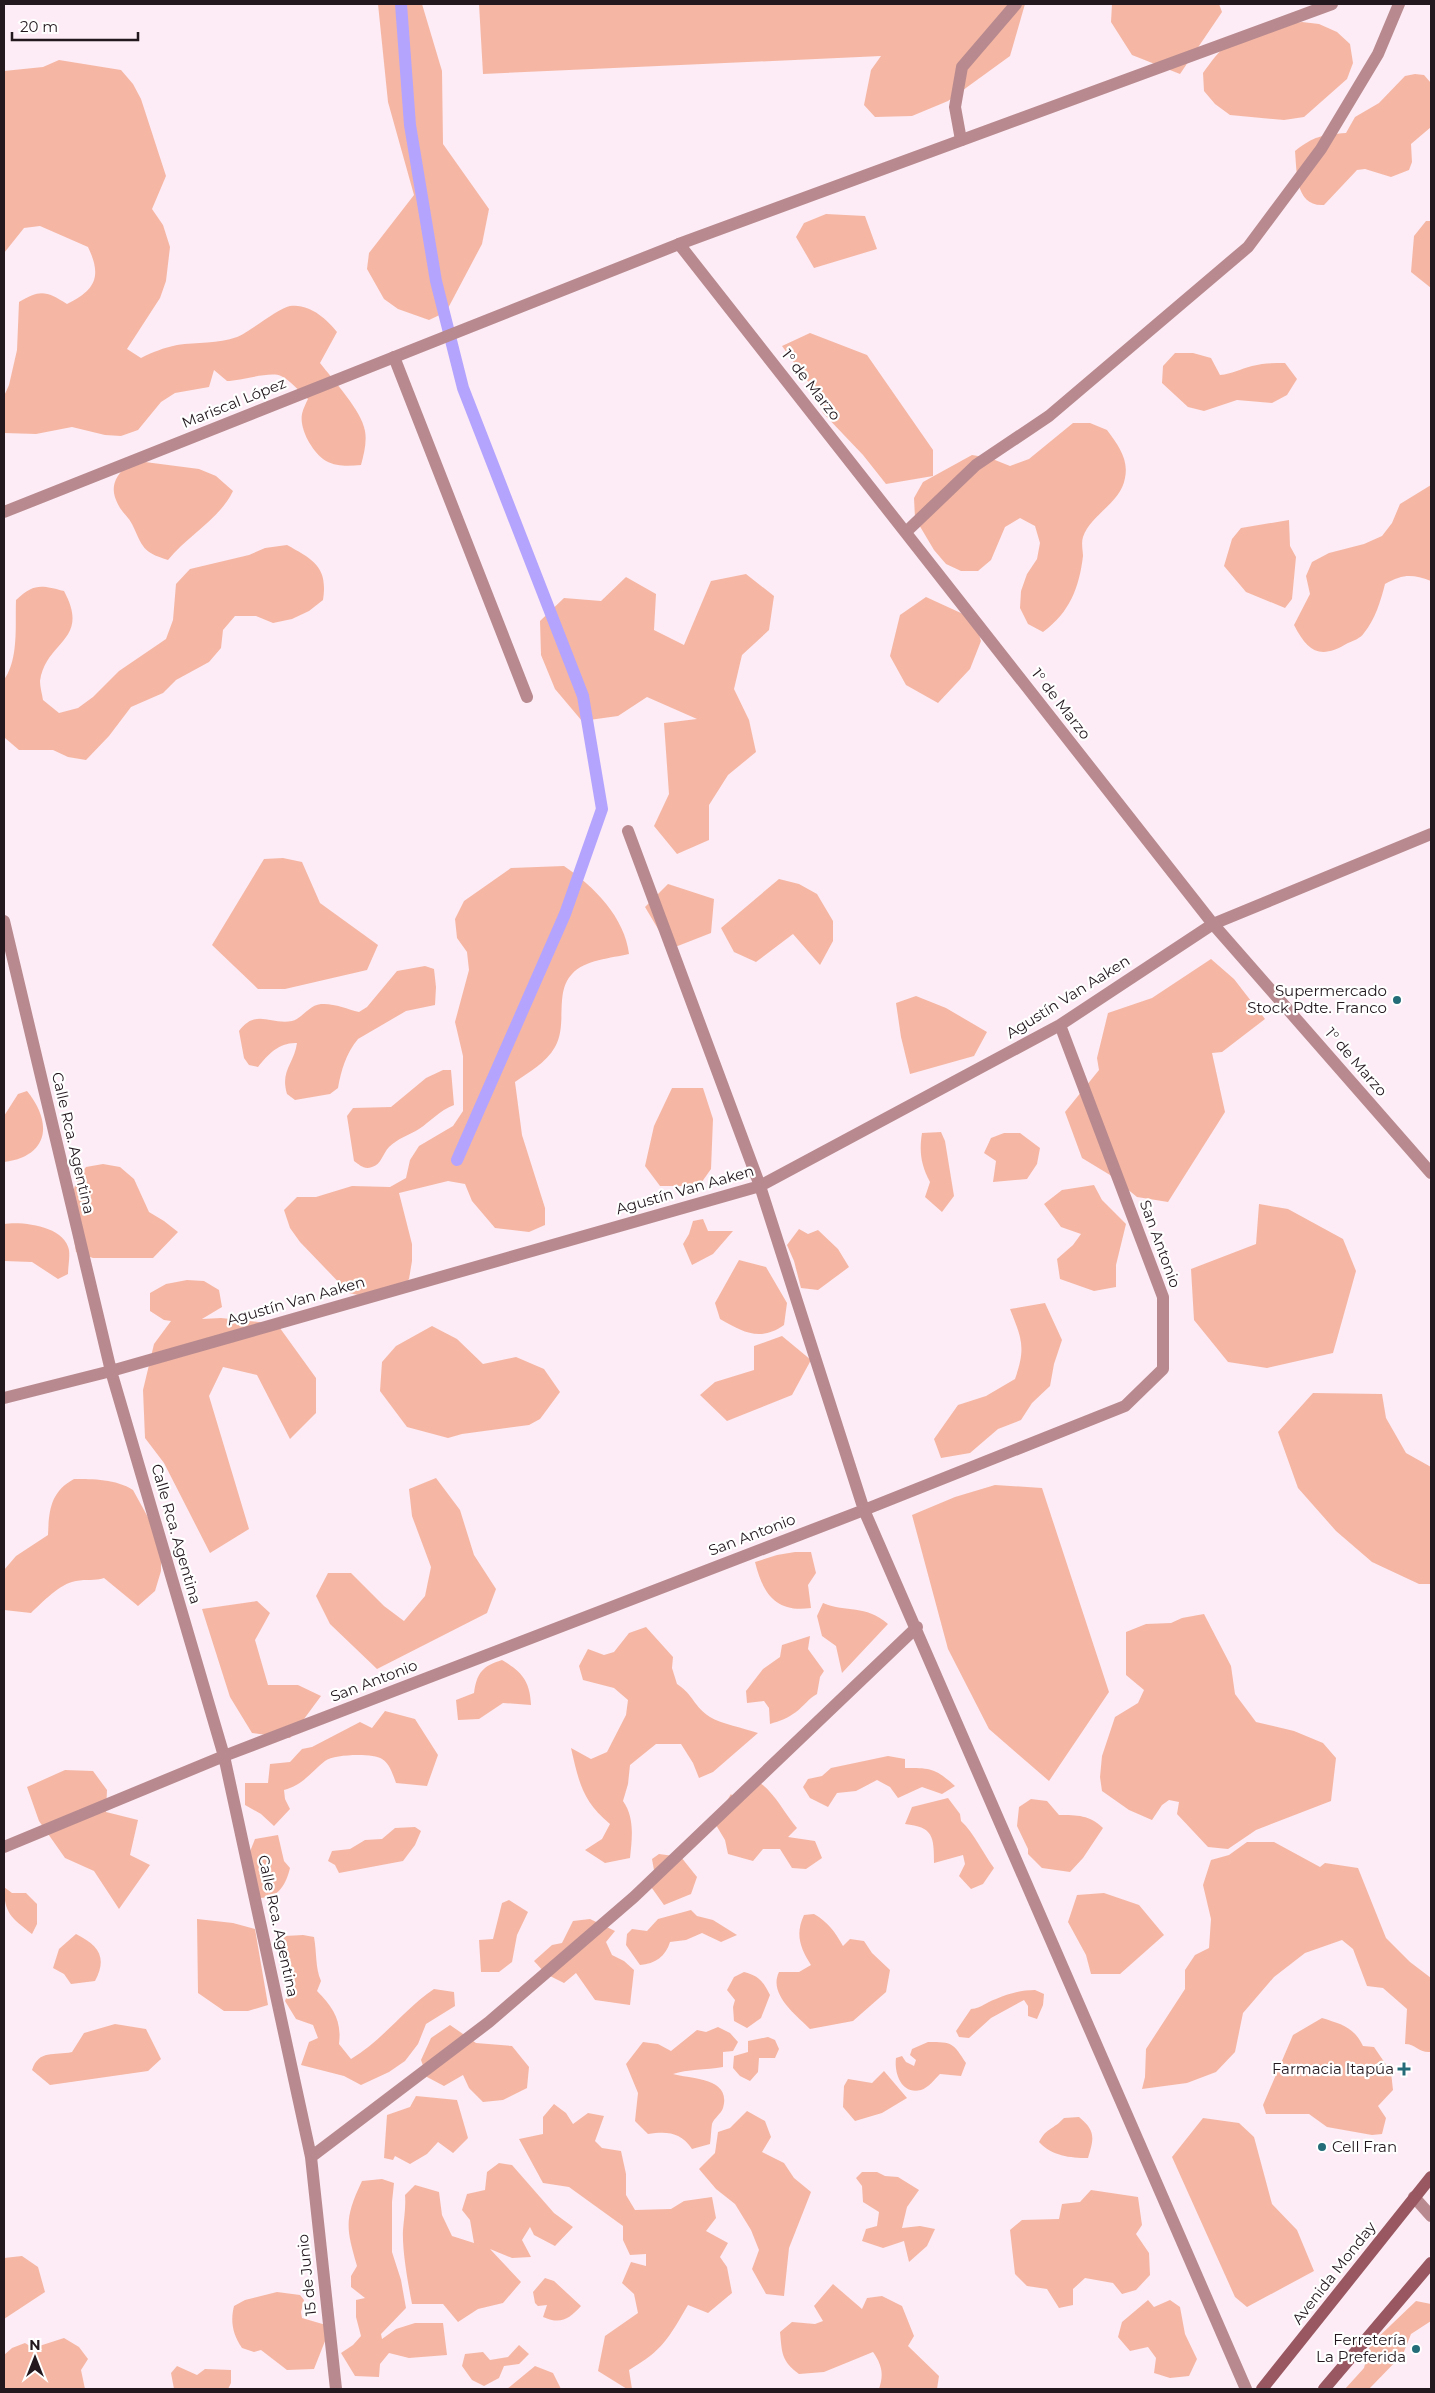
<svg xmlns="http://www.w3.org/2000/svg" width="1435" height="2393" viewBox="0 0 1435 2393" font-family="Montserrat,sans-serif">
<rect width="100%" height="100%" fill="#fdecf5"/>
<path fill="#f5b7a4" d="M 378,4 L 422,4 L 442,71 L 443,144 L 489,209 L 482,244 L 446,312 L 429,320 L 398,309 L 384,299 L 367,269 L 369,253 L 414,195 L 388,102 Z
M 479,4 L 1025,4 L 1010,56 L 948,101 L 912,116 L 875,117 L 864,105 L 871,70 L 881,56 L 483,74 Z
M 1112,4 L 1219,4 L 1222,12 L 1180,74 L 1132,55 L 1111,22 Z
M 1302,22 L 1319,24 L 1337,32 L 1350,44 L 1353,63 L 1347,79 L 1304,117 L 1284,120 L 1230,115 L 1215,104 L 1204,91 L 1203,73 C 1211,62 1219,50 1230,43 C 1247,33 1282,24 1302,22 Z
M 59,60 L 121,70 L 133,84 L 141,99 L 166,176 L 152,209 L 163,225 L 170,247 L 166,281 L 160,298 L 127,349 L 141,358 C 153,352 163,348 177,345 C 197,342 218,344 237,337 C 250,332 278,308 290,306 C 309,303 327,319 337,332 L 320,363 C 333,380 362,411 365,431 C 367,442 364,454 361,465 C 350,466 337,467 326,461 C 313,453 299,429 302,414 C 303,409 306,403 308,399 C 300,392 290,380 281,376 C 270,371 241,381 227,381 L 214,370 L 209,387 L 175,393 L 161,402 L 138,430 L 121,436 L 105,435 L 72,427 L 36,434 L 4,433 L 4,396 L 9,385 L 17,350 L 19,302 C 40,289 47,291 67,304 C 96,290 102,276 88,247 L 40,226 L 24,228 L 4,253 L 4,71 L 43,67 Z
M 1415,74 L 1424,75 L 1431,83 L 1431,127 L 1411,144 L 1412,162 L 1409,170 L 1391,177 L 1365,169 L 1357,170 L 1324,205 C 1295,207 1297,172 1295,151 C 1314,136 1322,135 1346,133 L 1355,117 L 1379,103 L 1405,76 Z
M 826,214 L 865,216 L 877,249 L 814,268 L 796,237 L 804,223 Z
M 1426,221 L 1431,221 L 1431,288 L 1411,272 L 1414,236 Z
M 810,333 L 867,355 L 933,450 L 933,476 L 886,484 L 863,455 L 823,413 L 809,383 L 782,346 Z
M 1175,353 L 1193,353 L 1211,358 L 1220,375 C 1232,374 1240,369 1252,366 C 1263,363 1273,363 1285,363 L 1297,379 L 1287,395 L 1272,403 L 1237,400 L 1204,411 L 1188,407 L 1162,383 L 1163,366 Z
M 1073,423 L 1090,423 L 1107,430 C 1118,445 1129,459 1125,478 C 1121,503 1091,514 1083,537 C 1081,543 1083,551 1083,556 C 1079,588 1070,612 1043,632 L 1028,624 L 1020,608 L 1021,591 L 1027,574 L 1037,559 L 1040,543 L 1035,526 L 1020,518 L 1005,527 L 991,560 L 978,571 L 961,571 L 946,564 L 934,550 L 915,518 L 914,498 L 923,482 L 972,455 L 990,458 L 1010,466 L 1029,459 Z
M 145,462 L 199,469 L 216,476 L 233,491 C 219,520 188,535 168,560 C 142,552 143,547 132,524 C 129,518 124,514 120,508 C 109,489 113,479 128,464 Z
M 1431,485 L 1431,581 C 1412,574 1403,574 1385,584 C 1381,600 1375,620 1364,633 C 1361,638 1353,641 1348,643 C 1320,660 1308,652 1294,625 L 1310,594 L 1306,576 L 1312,562 L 1329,553 L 1364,544 L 1382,536 L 1392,523 L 1400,504 Z
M 1289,520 L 1290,546 L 1296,557 L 1292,599 L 1285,608 L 1246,592 L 1224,566 L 1232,539 L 1241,528 Z
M 287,545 C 314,560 328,567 323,600 L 309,611 L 292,619 L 273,623 L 256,616 L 235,616 L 223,630 L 221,648 L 209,662 L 176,680 L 163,693 L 131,707 L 109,736 L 86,760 L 68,757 L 53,750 L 19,750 L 5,738 L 4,680 C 19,659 15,625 16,600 C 34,583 41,585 64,591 C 91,641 46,640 40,681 C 40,687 42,694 43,700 L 59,713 L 78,708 L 93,697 L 119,671 L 166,639 L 173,620 L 176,584 L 190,569 L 249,555 L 265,548 Z
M 746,574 L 774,596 L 769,630 L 742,655 L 734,689 L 749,720 L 756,752 L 728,775 L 709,805 L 709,840 L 677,854 L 654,826 L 669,794 L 664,723 L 697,719 L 647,697 L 618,716 L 582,721 L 555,689 L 541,655 L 540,621 L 564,598 L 601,601 L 626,577 L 656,594 L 654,630 L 684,645 L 711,581 Z
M 926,597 L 974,619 L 981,641 L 970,669 L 938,703 L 906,685 L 890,656 L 900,615 Z
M 283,858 L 302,862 L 320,903 L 378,945 L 367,970 L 285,989 L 258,989 L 212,945 L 264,859 Z
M 564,866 C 594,886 625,918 629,954 C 612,958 584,960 572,974 C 554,993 568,1025 555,1047 C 546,1063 529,1072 515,1082 L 522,1135 L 545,1208 L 545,1225 L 529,1232 L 495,1228 L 472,1201 L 465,1184 L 448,1181 L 399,1193 L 412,1244 L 412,1261 L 409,1279 L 398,1292 L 367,1297 L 349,1293 L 300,1242 L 290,1228 L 284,1210 L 297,1197 L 316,1197 L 352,1186 L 390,1187 L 406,1178 L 410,1160 L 419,1146 L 453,1126 L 463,1111 L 463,1056 L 455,1022 L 469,970 L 467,952 L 457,938 L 455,919 L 464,901 L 511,868 Z
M 779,879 L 799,884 L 817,894 L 833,921 L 833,941 L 820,965 L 793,934 L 756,962 L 734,952 L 721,928 Z
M 668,884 L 714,899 L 711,933 L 670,949 L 645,907 Z
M 1211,959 L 1234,979 L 1265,1019 L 1222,1052 L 1212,1053 L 1225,1112 L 1168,1202 L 1137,1197 L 1110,1175 L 1082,1158 L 1065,1112 L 1099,1070 L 1097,1058 L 1108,1013 L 1152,998 Z
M 425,966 L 434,969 L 436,987 L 435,1005 L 406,1011 L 358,1039 C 346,1053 341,1071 338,1088 L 330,1094 L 295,1100 L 287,1094 C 280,1071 294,1064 297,1043 C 280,1042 268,1054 258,1067 L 249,1065 L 244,1058 L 239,1031 C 256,1008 270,1025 292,1021 C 303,1018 309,1005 321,1004 C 334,1003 347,1009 359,1012 L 367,1007 L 397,971 Z
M 916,996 L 946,1008 L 987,1032 L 974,1056 L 910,1074 L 901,1037 L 896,1003 Z
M 443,1070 L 451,1070 L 454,1105 C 440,1110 431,1121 419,1129 C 409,1135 397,1139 389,1147 C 383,1153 381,1165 372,1167 C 364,1170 360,1165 354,1161 L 347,1116 L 353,1108 L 391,1107 L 426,1078 Z
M 672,1088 L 703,1088 L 713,1119 L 711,1169 L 699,1186 L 660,1186 L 645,1166 L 654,1126 Z
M 27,1091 C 53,1123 49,1156 4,1162 L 4,1116 L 18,1094 Z
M 941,1132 L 945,1141 L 954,1196 L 942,1212 L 925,1197 L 930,1182 C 921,1165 919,1152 922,1133 Z
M 1004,1133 L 1020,1133 L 1040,1148 L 1037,1164 L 1027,1179 L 993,1182 L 996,1161 L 984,1153 L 991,1138 Z
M 103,1164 L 120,1167 L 134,1179 L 149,1212 L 164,1221 L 178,1232 L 153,1258 L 93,1258 L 76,1252 C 73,1234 68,1197 77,1181 C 79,1176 83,1172 86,1167 Z
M 1094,1185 L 1102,1200 L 1126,1224 L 1116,1265 L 1116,1287 L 1094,1291 L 1060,1279 L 1057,1259 L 1073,1245 L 1081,1234 L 1061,1227 L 1044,1204 L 1062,1190 Z
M 1259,1204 L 1288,1209 L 1343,1239 L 1356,1271 L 1333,1353 L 1267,1368 L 1228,1362 L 1194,1320 L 1191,1269 L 1256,1244 Z
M 703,1219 L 708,1231 L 733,1231 L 713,1254 L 692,1265 L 683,1244 L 689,1234 L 693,1221 Z
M 4,1224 C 22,1221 65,1226 69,1250 C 70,1258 68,1267 68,1274 L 58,1279 L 32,1262 L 4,1261 Z
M 799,1229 L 808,1234 L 818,1230 L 838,1249 L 849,1267 L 818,1290 L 801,1288 L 794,1261 L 787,1245 Z
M 739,1260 L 766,1267 L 787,1303 L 784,1325 C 760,1342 743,1332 720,1319 L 715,1303 Z
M 187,1280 L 204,1281 L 219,1290 L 222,1307 L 202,1319 L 221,1318 L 277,1324 L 316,1378 L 316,1413 L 290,1439 L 257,1375 L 223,1367 L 209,1396 L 249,1529 L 210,1553 L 164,1463 L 145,1438 L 143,1390 L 154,1344 L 171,1321 L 164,1320 L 150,1311 L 150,1293 L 166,1284 Z
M 1045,1303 L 1062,1340 L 1054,1364 L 1050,1386 L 1032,1403 L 1021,1420 L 998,1429 L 970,1453 L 941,1458 L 934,1439 L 958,1405 L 986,1396 L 1015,1379 C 1026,1348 1022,1339 1010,1309 Z
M 432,1326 L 457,1339 L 483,1364 L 516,1357 L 544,1369 L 560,1392 L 540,1419 L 529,1425 L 462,1434 L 448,1438 L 407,1427 L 380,1391 L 382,1362 L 396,1346 Z
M 782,1336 L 811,1360 L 792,1395 L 727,1421 L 700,1395 L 715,1382 L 754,1370 L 754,1346 Z
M 1313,1393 L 1382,1394 L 1386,1418 L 1406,1453 L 1431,1467 L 1431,1584 L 1419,1584 L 1372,1562 L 1336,1531 L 1298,1488 L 1278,1432 Z
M 436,1478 L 460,1510 L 474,1555 L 496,1589 L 487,1613 L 377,1669 L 330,1624 L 316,1596 L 328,1573 L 351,1573 L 384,1606 L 404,1621 L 425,1596 L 431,1567 L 412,1516 L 409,1489 Z
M 74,1479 C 93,1479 116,1479 133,1490 L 161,1541 L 161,1571 L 155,1591 L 138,1606 L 104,1578 C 95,1581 86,1579 76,1581 C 59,1584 43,1602 31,1613 L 4,1610 L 4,1570 L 16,1556 L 48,1535 C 49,1511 50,1492 74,1479 Z
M 995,1485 L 1042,1488 L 1109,1692 L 1049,1781 L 989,1729 L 948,1649 L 912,1515 L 955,1497 Z
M 795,1552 L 811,1552 L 816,1573 L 808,1585 L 811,1608 C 776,1613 763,1594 755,1562 L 777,1555 Z
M 257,1601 L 270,1613 L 255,1640 L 268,1685 L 298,1685 L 321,1696 L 290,1738 L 252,1733 L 230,1697 L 202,1609 Z
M 823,1603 C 847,1613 865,1604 888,1624 L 842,1673 L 836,1646 L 822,1636 L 817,1616 Z
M 1204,1614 L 1231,1666 L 1235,1694 L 1256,1722 L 1294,1731 L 1323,1743 L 1336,1758 L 1331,1801 L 1256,1830 L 1228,1849 L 1208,1847 L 1177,1814 L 1179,1802 L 1169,1800 L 1162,1805 L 1152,1820 L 1129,1810 L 1102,1791 L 1100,1777 L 1102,1756 L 1115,1717 L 1138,1703 L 1144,1690 L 1126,1675 L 1126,1632 L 1146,1624 L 1171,1623 L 1182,1618 Z
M 646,1627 L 673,1657 L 672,1668 L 677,1684 C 693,1694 694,1707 710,1717 C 721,1724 744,1728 758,1733 L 713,1772 L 699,1778 L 693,1763 L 681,1744 L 656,1744 L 630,1765 L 628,1784 L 623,1801 C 635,1818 632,1839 630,1858 L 605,1863 L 585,1850 L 602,1839 L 610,1824 C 582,1801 579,1782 571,1748 L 591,1759 L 607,1752 L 626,1715 L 628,1700 L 614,1688 L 583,1680 L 579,1666 L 588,1649 L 604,1655 L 614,1652 L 629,1633 Z
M 810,1636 L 808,1649 L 824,1671 L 820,1677 L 817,1694 C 808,1699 804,1706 796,1712 C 788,1718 780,1721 770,1724 L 769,1708 L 764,1701 L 747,1703 L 746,1691 L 763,1669 L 780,1657 L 782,1645 Z
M 502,1660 C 522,1672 530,1681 531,1705 L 503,1703 L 479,1719 L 458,1720 L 456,1700 L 474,1693 C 477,1672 483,1666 502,1660 Z
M 385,1711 L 415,1719 L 438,1755 L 427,1786 L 396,1783 C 393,1775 390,1764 382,1759 C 373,1753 335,1754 325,1761 C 311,1772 303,1785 284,1790 L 285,1799 L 290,1809 L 274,1826 L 261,1814 L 245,1805 L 245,1783 L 268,1783 L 270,1764 L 290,1762 L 302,1749 L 312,1747 L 360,1722 L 372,1728 Z
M 888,1756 L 905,1759 L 905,1768 C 931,1768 935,1768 955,1786 L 942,1794 L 922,1787 L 898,1798 L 890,1787 L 877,1780 L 856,1791 L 837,1793 L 828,1807 L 810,1798 L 803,1787 L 808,1779 L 822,1776 L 831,1768 Z
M 65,1770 L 93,1771 L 107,1790 L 106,1812 L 138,1820 L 130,1855 L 150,1865 L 119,1909 L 94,1871 L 65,1858 L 39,1821 L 27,1787 Z
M 759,1782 C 775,1793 784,1813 797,1828 L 788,1837 L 815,1841 L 822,1858 L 806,1869 L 792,1868 L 780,1849 L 763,1849 L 753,1861 L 728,1854 L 725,1840 L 716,1825 L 722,1809 L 731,1794 L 736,1801 Z
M 948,1798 L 960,1814 L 961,1821 C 974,1833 983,1853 994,1868 L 983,1884 L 971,1889 L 959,1876 L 965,1864 L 963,1855 L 934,1863 C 934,1836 933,1827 905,1824 L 912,1807 Z
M 1031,1799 L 1047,1801 L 1059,1815 C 1077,1815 1090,1815 1103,1828 L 1083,1858 L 1070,1872 L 1042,1868 L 1028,1854 L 1028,1849 L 1017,1826 L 1019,1807 Z
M 415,1827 L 421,1831 L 415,1845 L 403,1861 L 339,1873 L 335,1865 L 328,1861 L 332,1851 L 350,1849 L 365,1840 L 382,1839 L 395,1828 Z
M 278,1835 L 284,1861 L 290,1868 C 286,1884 279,1898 260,1898 L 247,1859 L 255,1839 Z
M 1247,1842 L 1274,1842 L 1320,1867 L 1325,1863 L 1358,1868 L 1386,1938 L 1410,1962 L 1431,1978 L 1431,2052 C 1418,2053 1416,2044 1405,2044 L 1407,2009 L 1383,1988 L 1367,1986 L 1353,1949 L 1342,1940 L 1305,1953 L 1274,1977 L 1243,2013 L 1235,2052 L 1216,2072 L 1187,2083 L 1142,2089 L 1145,2077 L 1146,2049 L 1185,1989 L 1185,1970 L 1195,1955 L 1209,1948 L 1211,1919 L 1203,1885 L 1211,1860 L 1229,1855 Z
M 659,1854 L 681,1857 L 697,1877 L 691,1894 L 664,1905 L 649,1884 L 654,1870 L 652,1859 Z
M 4,1887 L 12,1893 L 26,1893 L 37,1904 L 37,1924 L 32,1934 C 12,1918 4,1914 4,1887 Z
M 1104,1893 L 1139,1905 L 1164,1935 L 1120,1974 L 1091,1974 L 1086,1955 L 1068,1922 L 1077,1895 Z
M 509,1900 L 528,1912 L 517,1935 L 512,1962 L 499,1972 L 481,1972 L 479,1940 L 493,1939 L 502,1903 Z
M 691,1910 L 697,1916 L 713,1920 L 737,1935 L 721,1942 L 702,1933 L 686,1940 L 670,1942 C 666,1956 655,1964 640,1965 L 626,1945 L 627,1934 L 632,1929 L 647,1931 L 658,1919 Z
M 814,1914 C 828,1922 835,1932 843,1946 L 850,1939 L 864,1941 L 872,1953 L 890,1970 L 886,1992 L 853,2021 L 810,2029 C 796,2015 768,1994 779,1972 L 799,1972 L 811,1965 C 800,1948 795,1934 804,1915 Z
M 197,1919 L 233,1923 L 255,1929 L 268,2005 L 248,2011 L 224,2011 L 198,1993 Z
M 590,1919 L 615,1931 L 606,1942 L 612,1955 L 624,1961 L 634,1970 L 630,2005 L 595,2000 L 576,1973 L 564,1983 L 546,1974 L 534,1961 L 552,1945 L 562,1943 L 573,1921 Z
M 76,1934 C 98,1945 108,1957 95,1981 L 71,1984 L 64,1974 L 53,1968 L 59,1949 Z
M 303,1935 L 314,1937 C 317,1953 315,1967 321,1981 L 317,1991 C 333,2007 342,2021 339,2044 L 351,2059 C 382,2041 403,2010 434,1989 L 454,1992 L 455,2006 L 426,2024 L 418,2044 L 405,2061 L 389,2072 L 361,2085 L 344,2076 L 301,2065 L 309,2042 L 318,2038 L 313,2025 L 296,2019 L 285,2001 C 295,1982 288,1967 278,1949 L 285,1936 Z
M 744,1972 C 759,1976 763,1981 770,1995 L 761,2018 L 747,2028 L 734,2021 L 733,2007 L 735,2000 L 727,1990 L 734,1977 Z
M 1035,1990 L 1044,1994 L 1043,2005 L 1037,2019 L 1028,2016 L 1028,2006 L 1024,2000 L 991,2018 L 969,2038 L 959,2037 L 956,2031 L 971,2009 C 982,2008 986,2002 996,1999 C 1008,1994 1021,1990 1035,1990 Z
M 1322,2018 C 1341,2024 1354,2027 1363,2046 L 1374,2047 L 1391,2072 L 1393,2090 L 1378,2106 L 1386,2118 L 1382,2134 L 1372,2135 L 1327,2127 L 1309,2114 L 1266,2114 L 1263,2105 L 1293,2035 Z
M 115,2024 L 146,2029 L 161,2059 L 148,2071 L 50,2085 L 32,2070 C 39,2049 54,2056 72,2052 L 84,2033 Z
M 450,2025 L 476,2043 L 512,2046 L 529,2067 L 527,2088 L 503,2100 L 483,2102 L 469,2088 L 463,2075 L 444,2086 L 427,2077 L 421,2060 L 431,2038 Z
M 718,2027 L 730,2033 L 738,2042 L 733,2051 L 723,2052 L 723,2067 C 706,2070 687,2069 673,2074 C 690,2079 732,2077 723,2108 C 721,2114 714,2118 712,2124 C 711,2130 711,2137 710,2144 L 692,2149 C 681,2132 667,2131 648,2134 L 635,2121 L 638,2093 L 626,2064 L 643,2042 L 658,2044 L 671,2051 L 697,2030 L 706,2032 Z
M 768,2037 L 775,2040 L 779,2049 L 775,2058 L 759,2058 L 758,2072 L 750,2081 L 740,2076 L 733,2068 L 734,2056 L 748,2052 L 748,2041 Z
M 928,2042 C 953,2042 953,2043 966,2063 L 961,2076 L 940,2074 C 935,2079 928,2088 921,2090 C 901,2095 894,2073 896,2058 L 902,2056 L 906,2062 L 914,2066 L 916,2060 L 910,2055 L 912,2049 Z
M 884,2071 L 907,2098 L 882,2113 L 855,2121 L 843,2107 L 844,2086 L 848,2079 L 872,2083 Z
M 416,2096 L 457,2100 L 468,2138 L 453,2153 L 438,2142 L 427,2154 L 410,2164 L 395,2156 L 393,2160 L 384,2158 L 387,2115 L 410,2107 Z
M 554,2104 L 566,2113 L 573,2124 L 588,2113 L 604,2116 L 595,2141 L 602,2148 L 621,2151 L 626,2174 L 626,2195 L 635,2210 L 671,2209 L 684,2201 L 712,2197 L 716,2218 L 706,2231 L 728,2243 L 720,2257 L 727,2267 L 732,2293 L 708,2313 L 688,2305 C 668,2339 663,2350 629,2370 L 632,2389 L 627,2389 L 598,2371 L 605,2336 L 638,2313 L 634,2294 L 622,2283 L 631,2262 L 646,2266 L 646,2254 L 630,2255 L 623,2240 L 623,2226 L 569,2187 L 543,2183 L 519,2139 L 543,2134 L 543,2117 Z
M 747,2111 L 765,2121 L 771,2137 L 762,2152 L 784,2163 L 794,2178 L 811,2192 L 789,2248 L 784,2296 L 766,2294 L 752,2269 L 759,2250 L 751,2230 L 735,2204 L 716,2189 L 699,2169 L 715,2153 L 718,2132 L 730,2128 Z
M 1079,2117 C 1096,2131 1094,2138 1088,2158 C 1070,2158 1052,2156 1039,2142 C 1047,2127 1053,2130 1064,2118 Z
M 1203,2118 L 1239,2123 L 1254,2137 L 1272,2204 L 1297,2230 L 1314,2271 L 1247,2307 L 1235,2297 L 1172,2157 Z
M 499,2163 L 512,2165 L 554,2213 L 573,2227 L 555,2246 L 534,2235 L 530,2227 L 522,2240 L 531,2257 L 512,2258 L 490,2249 L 521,2282 L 503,2303 L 478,2309 L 458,2322 L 443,2304 L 412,2304 C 408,2283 402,2250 403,2230 C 404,2218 406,2207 405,2195 L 415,2185 L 439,2192 L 442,2215 L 452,2236 L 474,2243 L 470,2220 L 462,2210 L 467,2194 L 485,2190 L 487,2172 Z
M 862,2172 L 877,2172 L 885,2176 L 898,2177 L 919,2190 L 907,2207 L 902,2228 L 920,2226 L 935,2229 L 927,2246 L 909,2262 L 904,2241 L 883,2248 L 862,2241 L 866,2229 L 877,2226 L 879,2212 L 863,2202 L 862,2186 L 856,2178 Z
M 382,2179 L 394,2183 L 392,2202 L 392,2252 L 401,2280 L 406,2308 L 381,2334 L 382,2339 L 396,2329 L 415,2323 L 443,2323 L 447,2355 L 409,2358 L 389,2353 L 380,2364 L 379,2377 L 355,2376 L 341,2353 L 353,2345 L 361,2336 L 356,2317 L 356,2300 L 365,2298 L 351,2287 L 351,2276 L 357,2266 C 346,2228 344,2219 362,2181 Z
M 1091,2190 L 1138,2197 L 1142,2225 L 1136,2234 L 1149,2253 L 1150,2275 L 1136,2290 L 1122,2294 L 1113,2283 L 1085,2278 L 1073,2289 L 1073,2305 L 1059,2308 L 1047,2289 L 1027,2286 L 1015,2274 L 1010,2230 L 1022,2220 L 1059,2219 L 1062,2204 L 1080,2202 Z
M 22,2256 L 38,2267 L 45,2292 L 4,2319 L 4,2258 Z
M 545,2278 L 554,2281 L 581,2306 C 569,2319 561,2325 543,2317 L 547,2305 L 538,2306 L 535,2303 L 533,2292 Z
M 833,2284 L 862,2309 L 867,2298 L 882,2296 L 902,2306 L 914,2336 L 908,2346 L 939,2376 L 937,2389 L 879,2389 C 884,2374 882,2365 873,2352 L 824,2372 L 799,2374 C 781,2361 782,2352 780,2332 L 792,2322 L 815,2324 L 823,2321 L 814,2306 Z
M 277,2292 L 300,2295 L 304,2300 L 301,2312 L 302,2318 L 326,2325 L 327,2336 L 314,2369 L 287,2370 L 261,2350 L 254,2352 L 242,2348 C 233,2335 230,2322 234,2306 L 245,2300 Z
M 1148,2300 L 1154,2307 L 1170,2300 L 1180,2307 L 1185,2334 L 1197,2359 L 1189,2376 L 1170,2378 L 1154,2373 L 1156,2358 L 1148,2347 L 1130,2351 L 1118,2337 L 1122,2322 Z
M 1416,2301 L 1431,2304 L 1431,2321 L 1411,2334 L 1403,2354 L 1369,2389 L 1345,2389 L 1364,2368 L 1370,2345 Z
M 64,2338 L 79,2347 L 88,2359 L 81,2370 L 85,2389 L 4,2389 L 4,2355 L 12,2348 L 25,2343 L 33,2348 Z
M 519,2345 L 529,2354 L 519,2364 L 504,2366 L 499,2378 L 484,2386 L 472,2380 L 462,2366 L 465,2354 L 483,2352 L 490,2360 L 508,2357 Z
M 177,2366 L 197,2375 L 205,2369 L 231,2370 L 231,2383 L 228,2389 L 174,2389 L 171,2373 Z
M 535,2366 L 553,2373 L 561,2389 L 507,2389 Z"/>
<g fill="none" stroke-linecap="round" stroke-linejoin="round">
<path stroke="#b4a4fe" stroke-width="12" d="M 401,4 L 410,125 L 436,281 L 463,388 L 583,696 L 602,809 L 565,914 L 457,1160"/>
<path stroke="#b88a8f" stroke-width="12" d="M 961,140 L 955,107 L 962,67 L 1016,4"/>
<path stroke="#b88a8f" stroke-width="12" d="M 679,244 L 1213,924 L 1431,1173
M 394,357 L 527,697
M 906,532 L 976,465 L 1049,416 L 1248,247 L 1321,149 L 1378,54 L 1399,4
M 628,831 L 760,1186 L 864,1510 L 1246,2389
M 4,921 L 111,1371 L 224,1756 L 311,2157 L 336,2389
M 4,1398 L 111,1371 L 760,1186 L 1060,1025 L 1213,924 L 1431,834
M 4,1847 L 224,1756 L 864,1510 L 1125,1406 L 1163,1369 L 1163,1297 L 1060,1025
M 311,2157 L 489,2022 L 634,1897 L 917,1627
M 1414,2197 L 1431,2216"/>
<path stroke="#b88a8f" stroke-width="12" d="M 4,512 L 679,244 L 1332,4"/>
<path stroke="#995861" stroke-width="12" d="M 1262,2389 L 1431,2177
M 1324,2389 L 1431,2263"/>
</g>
<g fill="#246c78" stroke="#fff" stroke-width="2">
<circle cx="1397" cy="1000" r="5"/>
<path d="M1401.5 2061.5h5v5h5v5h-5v5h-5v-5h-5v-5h5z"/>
<circle cx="1322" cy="2147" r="5"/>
<circle cx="1416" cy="2349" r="5"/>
</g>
<g text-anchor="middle" stroke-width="4.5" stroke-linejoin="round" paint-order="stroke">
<g font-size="15" fill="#22181e" stroke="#fff">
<text transform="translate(811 385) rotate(52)" y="5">1° de Marzo</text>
<text transform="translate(234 403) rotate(-22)" y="5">Mariscal López</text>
<text transform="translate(1061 704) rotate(52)" y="5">1° de Marzo</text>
<text transform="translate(1068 997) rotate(-32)" y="5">Agustín Van Aaken</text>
<text transform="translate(1356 1062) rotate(49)" y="5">1° de Marzo</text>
<text transform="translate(73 1143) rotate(77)" y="5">Calle Rca. Agentina</text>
<text transform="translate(685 1190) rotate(-16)" y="5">Agustín Van Aaken</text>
<text transform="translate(1160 1244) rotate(70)" y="5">San Antonio</text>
<text transform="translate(296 1301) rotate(-16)" y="5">Agustín Van Aaken</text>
<text transform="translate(176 1534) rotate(74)" y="5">Calle Rca. Agentina</text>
<text transform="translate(752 1535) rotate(-21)" y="5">San Antonio</text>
<text transform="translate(374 1681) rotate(-21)" y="5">San Antonio</text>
<text transform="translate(278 1926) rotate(78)" y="5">Calle Rca. Agentina</text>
<text transform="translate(1334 2273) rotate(-52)" y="5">Avenida Monday</text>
<text transform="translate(307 2275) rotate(-96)" y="5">15 de Junio</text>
</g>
<g font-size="15" fill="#22181e" stroke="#fff" text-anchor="end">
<text x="1387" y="996">Supermercado<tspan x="1387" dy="17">Stock Pdte. Franco</tspan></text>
<text x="1394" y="2074">Farmacia Itapúa</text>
<text x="1332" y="2152" text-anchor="start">Cell Fran</text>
<text x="1406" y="2345">Ferretería<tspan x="1406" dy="17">La Preferida</tspan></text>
</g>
</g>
<rect width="1435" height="2393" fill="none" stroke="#22181e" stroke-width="10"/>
<g transform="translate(35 2358)" stroke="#ffffff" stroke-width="4" paint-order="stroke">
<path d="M0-4L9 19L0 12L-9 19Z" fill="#22181e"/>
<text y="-8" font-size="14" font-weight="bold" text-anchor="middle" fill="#22181e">N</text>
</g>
<path d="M12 32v8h126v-8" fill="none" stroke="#22181e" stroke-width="2.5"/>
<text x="20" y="32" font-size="15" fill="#22181e" stroke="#ffffff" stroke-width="4" paint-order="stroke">20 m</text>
</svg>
